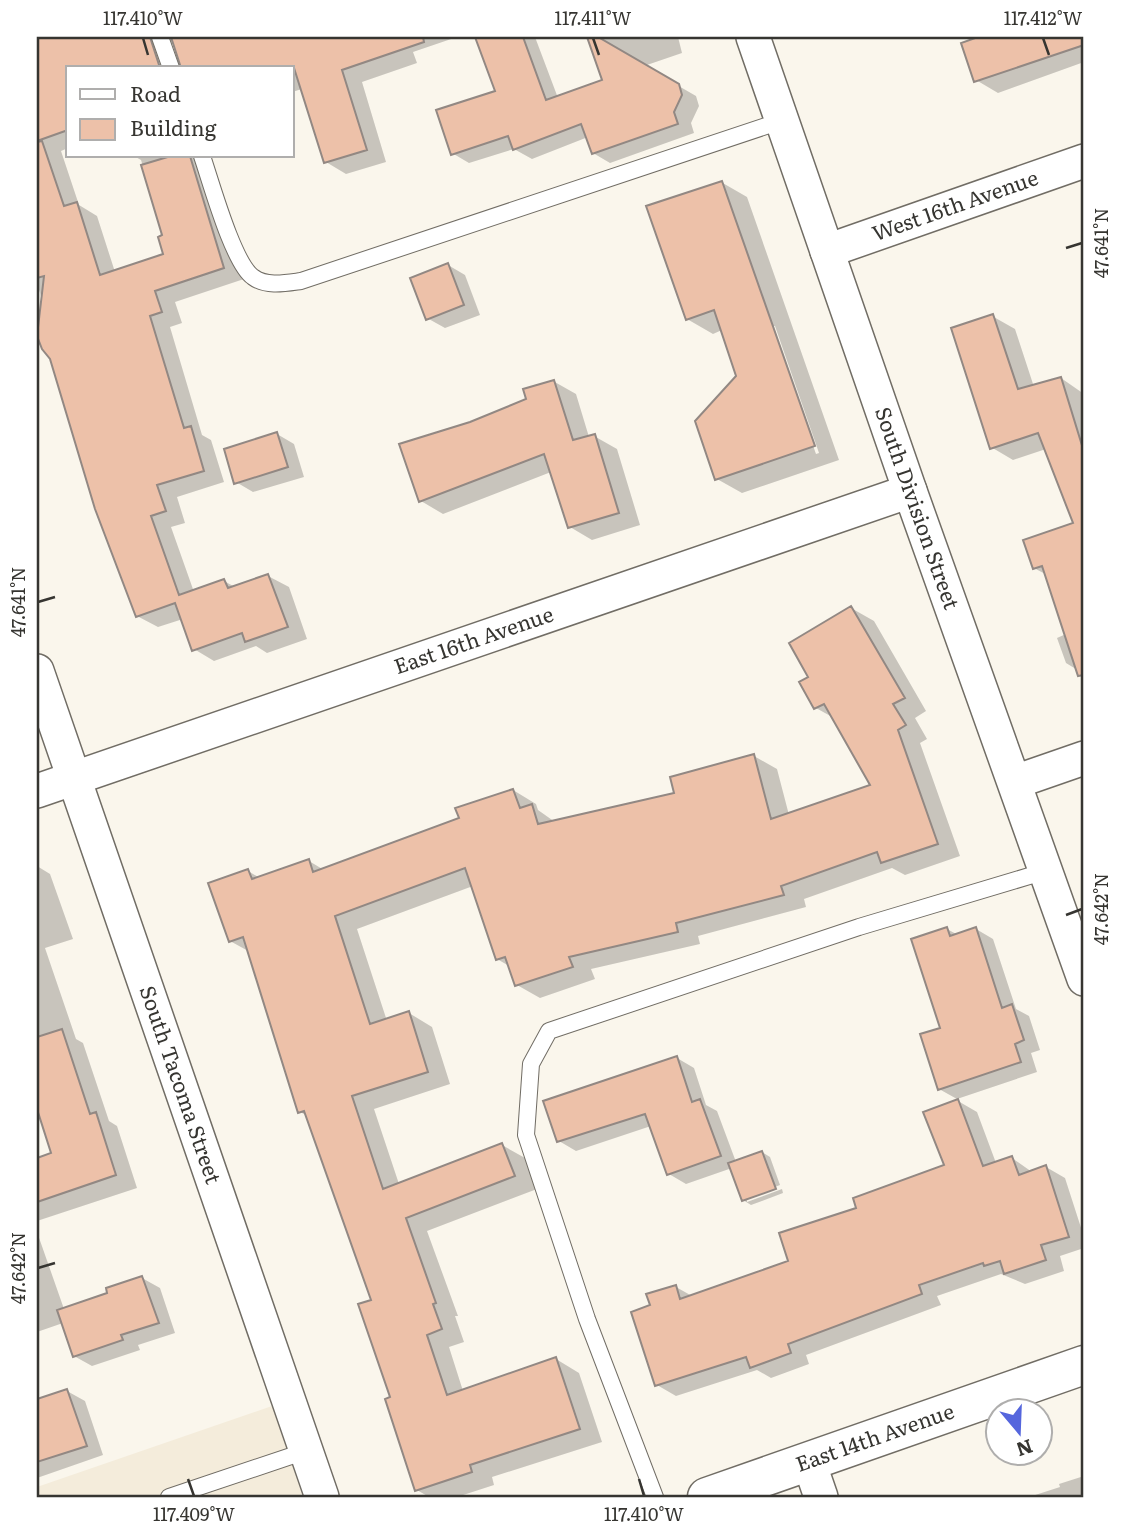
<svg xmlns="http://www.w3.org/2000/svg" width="1121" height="1534" viewBox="0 0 1121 1534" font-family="Literata,serif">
<rect width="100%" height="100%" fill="#faf6ec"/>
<path fill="#f4ecdb" d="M 272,1406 L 303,1497 L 37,1497 L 37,1487 Z"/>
<path fill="#0003" fill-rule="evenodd" d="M 54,37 L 173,37 L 170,53 L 175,68 L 68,68 L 68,148 L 61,151 L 79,205 L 97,216 L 115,272 L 166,255 L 164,236 L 141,160 L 134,156 L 206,156 L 244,279 L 175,302 L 182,323 L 170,327 L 202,435 L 211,440 L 224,482 L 177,497 L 185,523 L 171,527 L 194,592 L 224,581 L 235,587 L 268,576 L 289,587 L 307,639 L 267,653 L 256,646 L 214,661 L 194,649 L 183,619 L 158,627 L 137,616 L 37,283 L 37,40 Z
M 173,37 L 457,37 L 413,52 L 417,63 L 362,82 L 386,162 L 346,174 L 326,162 L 302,89 L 292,92 L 292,68 L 182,68 Z
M 477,37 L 535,37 L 558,98 L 604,81 L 589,37 L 678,37 L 682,53 L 644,66 L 696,96 L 699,106 L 691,123 L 694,133 L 610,163 L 593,153 L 588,137 L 532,159 L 514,149 L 469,163 L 452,153 L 497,92 Z
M 984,37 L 1084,37 L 1084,62 L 998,93 L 976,80 L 963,44 Z
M 721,182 L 747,197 L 839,460 L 742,493 L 717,479 L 738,376 L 722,330 L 713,334 L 687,319 ZM 771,326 L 775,326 L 819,453 L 816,454 Z
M 448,265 L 465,275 L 480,315 L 445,328 L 427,318 Z
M 992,316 L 1015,329 L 1034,387 L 1061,378 L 1084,394 L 1084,674 L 1066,663 L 1057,638 L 1066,634 L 1047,575 L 1034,568 L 1075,524 L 1046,449 L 1013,460 L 991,447 Z
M 553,381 L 576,394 L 589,437 L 594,436 L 617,449 L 640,525 L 592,540 L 570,527 L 551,472 L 443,514 L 421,501 L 471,423 L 528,400 Z
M 277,434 L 294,444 L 304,477 L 253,492 L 236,482 Z
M 851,608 L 874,621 L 926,711 L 915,718 L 927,739 L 920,743 L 960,856 L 905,875 L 892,868 L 804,899 L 806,907 L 698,936 L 700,944 L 591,969 L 595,979 L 540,998 L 517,985 L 511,967 L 497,959 L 473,886 L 357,929 L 387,1021 L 409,1013 L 432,1027 L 450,1084 L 374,1109 L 399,1184 L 502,1145 L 525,1158 L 537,1189 L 427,1231 L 458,1316 L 455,1316 L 464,1342 L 449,1347 L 463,1391 L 556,1359 L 579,1373 L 602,1442 L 492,1477 L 494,1485 L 457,1497 L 429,1497 L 417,1490 L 392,1398 L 373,1301 L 308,1116 L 300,1112 L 250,952 L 230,941 L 248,871 L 260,878 L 309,861 L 324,870 L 461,819 L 513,790 L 536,804 L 538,810 L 555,822 L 676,794 L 754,756 L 777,769 L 789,815 L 872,786 L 834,718 L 816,708 L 801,683 L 811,678 Z
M 37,866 L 50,874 L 73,939 L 45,948 L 76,1039 L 83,1043 L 109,1121 L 117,1126 L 137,1188 L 37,1221 L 37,1160 L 53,1155 L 37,1103 Z
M 947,929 L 958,935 L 976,929 L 993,939 L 1016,1009 L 1029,1016 L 1040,1050 L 1031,1053 L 1037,1072 L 957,1099 L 939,1089 Z
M 677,1058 L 694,1068 L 706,1105 L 717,1111 L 736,1162 L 762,1152 L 770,1157 L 780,1185 L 747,1198 L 747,1202 L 782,1189 L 783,1193 L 751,1205 L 743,1200 L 732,1168 L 686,1184 L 669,1174 L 651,1126 L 576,1151 L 559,1141 Z
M 958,1101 L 977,1112 L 996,1163 L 1012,1158 L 1032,1172 L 1046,1167 L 1065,1178 L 1084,1237 L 1084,1248 L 1060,1256 L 1064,1271 L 1025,1284 L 1001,1274 L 937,1296 L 941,1305 L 806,1355 L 809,1364 L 771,1378 L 757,1370 L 676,1396 L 657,1385 L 652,1306 L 676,1287 L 692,1296 L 790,1262 L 859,1209 L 946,1166 Z
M 37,1232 L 64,1309 L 109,1294 L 142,1278 L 160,1288 L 175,1333 L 138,1345 L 140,1350 L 92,1366 L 74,1356 L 63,1323 L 37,1332 Z
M 67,1391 L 85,1401 L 103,1455 L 37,1478 L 37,1401 Z
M 1084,1476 L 1084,1497 L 1029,1497 L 1060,1487 L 1059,1484 Z"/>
<path fill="#edc1a9" stroke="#928883" stroke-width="2" d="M 37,37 L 150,37 L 160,68 L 68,68 L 68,130 L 37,141 Z
M 171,37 L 423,37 L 424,42 L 342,70 L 367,150 L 324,163 L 294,68 L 181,68 Z
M 475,37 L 523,37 L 546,100 L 602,80 L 587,37 L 598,37 L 679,84 L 682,95 L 674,112 L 678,124 L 592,154 L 581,124 L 513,150 L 508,136 L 451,155 L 436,110 L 495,91 Z
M 978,37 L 1084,37 L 1084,45 L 974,82 L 961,43 Z
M 42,141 L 64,206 L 77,202 L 100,275 L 163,254 L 158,237 L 162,235 L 141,165 L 171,156 L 190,156 L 224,268 L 155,291 L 162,312 L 150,316 L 184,428 L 191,426 L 204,471 L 157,485 L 166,511 L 151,516 L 179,595 L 224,579 L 228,588 L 268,574 L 288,627 L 245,642 L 242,633 L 192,651 L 175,603 L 136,617 L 95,509 L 50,359 L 42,349 L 37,336 L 44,276 L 37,278 L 37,142 Z
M 722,181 L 815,446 L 715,480 L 695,421 L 736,376 L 714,310 L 686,320 L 646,206 Z
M 448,263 L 464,305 L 426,320 L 410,278 Z
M 993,314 L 1018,389 L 1061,377 L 1084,452 L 1084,675 L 1078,676 L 1042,566 L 1033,569 L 1023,540 L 1073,523 L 1038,433 L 990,449 L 951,328 Z
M 554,380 L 573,440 L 595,434 L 619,513 L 568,528 L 544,454 L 419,502 L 399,444 L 470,422 L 526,399 L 523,389 Z
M 277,432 L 288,467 L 234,484 L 224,449 Z
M 851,606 L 905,698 L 893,704 L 906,725 L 898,730 L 938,844 L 881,863 L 877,852 L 781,886 L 784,895 L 676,923 L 678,932 L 569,957 L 573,967 L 515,986 L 505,957 L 496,960 L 465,868 L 335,916 L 370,1024 L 409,1011 L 428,1072 L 352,1096 L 383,1189 L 502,1143 L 515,1176 L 406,1218 L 436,1303 L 433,1304 L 442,1329 L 427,1335 L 447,1395 L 556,1357 L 580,1429 L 470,1465 L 472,1472 L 415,1491 L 385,1399 L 390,1397 L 358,1304 L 371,1300 L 304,1111 L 298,1113 L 243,937 L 229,942 L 208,883 L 248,869 L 252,879 L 309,859 L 313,872 L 459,818 L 455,808 L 513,789 L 520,808 L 532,804 L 538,824 L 674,793 L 670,777 L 754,754 L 771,819 L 870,785 L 824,704 L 814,709 L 799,682 L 808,677 L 789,643 Z
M 947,927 L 950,936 L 976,927 L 1002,1008 L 1012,1004 L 1024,1040 L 1015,1044 L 1021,1062 L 938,1090 L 920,1034 L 940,1028 L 911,939 Z
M 62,1029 L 90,1114 L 96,1112 L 116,1175 L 37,1202 L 37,1158 L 51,1153 L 37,1109 L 37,1037 Z
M 677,1056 L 692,1102 L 700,1099 L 721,1156 L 667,1175 L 645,1114 L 557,1142 L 543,1101 Z
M 958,1099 L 983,1166 L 1012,1156 L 1019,1175 L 1046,1165 L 1069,1237 L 1041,1245 L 1046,1260 L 1004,1274 L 1000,1261 L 984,1266 L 983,1263 L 919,1285 L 922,1294 L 788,1344 L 791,1353 L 750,1368 L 746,1357 L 655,1386 L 631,1312 L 650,1305 L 646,1294 L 676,1285 L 680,1299 L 788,1261 L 779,1233 L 856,1208 L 853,1198 L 944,1165 L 923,1112 Z
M 762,1151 L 776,1189 L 742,1201 L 728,1163 Z
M 142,1276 L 159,1323 L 121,1335 L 123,1340 L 73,1357 L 57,1310 L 107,1293 L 106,1288 Z
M 67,1389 L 87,1446 L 37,1462 L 37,1399 Z"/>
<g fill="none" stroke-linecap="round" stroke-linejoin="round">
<g stroke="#716d65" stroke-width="18">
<path id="service" d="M 160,37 L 171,68
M 202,156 C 211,182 233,263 253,277 C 266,287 286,283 301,281 L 781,121
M 169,1497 L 306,1451
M 655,1497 L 587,1319 L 526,1135 L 531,1064 L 549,1031 L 859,927 L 1046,871"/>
</g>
<g stroke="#716d65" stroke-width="36">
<g id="minor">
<path id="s1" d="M 753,37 L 910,491 L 1084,979"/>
<path id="s2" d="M 827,251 L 1084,161"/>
<path id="s3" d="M 37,671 L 322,1497"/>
<path d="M 1015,782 L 1084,758"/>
<path id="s4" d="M 37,791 L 910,491"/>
<path d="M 809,1462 L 821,1497"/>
</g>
</g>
<g stroke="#716d65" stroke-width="41">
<g id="tertiary">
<path id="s5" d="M 707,1497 L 1084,1365"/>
</g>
</g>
<use href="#service" stroke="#fff" stroke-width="16"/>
<use href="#minor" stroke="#fff" stroke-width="33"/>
<use href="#tertiary" stroke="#fff" stroke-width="38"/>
</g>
<path fill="none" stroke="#363531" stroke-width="2.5" d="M 143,38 L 148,55M 593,38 L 599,55M 1043,38 L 1049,55M 1066,248 L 1082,243M 38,602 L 55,597M 1066,915 L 1082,909M 38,1268 L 55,1263M 188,1479 L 194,1496M 639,1479 L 644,1496"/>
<g text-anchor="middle" stroke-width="6" stroke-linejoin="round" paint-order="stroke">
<g font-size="21" fill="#363531" stroke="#fff">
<text dy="7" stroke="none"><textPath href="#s2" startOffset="136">West 16th Avenue</textPath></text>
<text dy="7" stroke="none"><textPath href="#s1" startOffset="499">South Division Street</textPath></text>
<text dy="7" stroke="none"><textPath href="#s4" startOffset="462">East 16th Avenue</textPath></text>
<text dy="7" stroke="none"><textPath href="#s3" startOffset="438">South Tacoma Street</textPath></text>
<text dy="7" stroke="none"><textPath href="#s5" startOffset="178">East 14th Avenue</textPath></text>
</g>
</g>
<rect width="1121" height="1534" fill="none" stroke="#ffffff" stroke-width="77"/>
<rect x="66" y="66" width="228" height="91" fill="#ffffff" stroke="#afaead" stroke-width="2"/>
<rect x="80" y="89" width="35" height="10" fill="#ffffff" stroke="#afaead" stroke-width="2"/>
<text x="130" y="102" font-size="21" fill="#363531">Road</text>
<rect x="80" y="119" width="35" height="21" fill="#edc1a9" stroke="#afaead" stroke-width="2"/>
<text x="130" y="136" font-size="21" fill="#363531">Building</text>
<g transform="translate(1019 1432) rotate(161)"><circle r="33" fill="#ffffff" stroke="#afaead" stroke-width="2"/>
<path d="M0-5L12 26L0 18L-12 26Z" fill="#5566dd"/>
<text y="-10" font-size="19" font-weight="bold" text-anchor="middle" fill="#363531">N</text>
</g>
<rect x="38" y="38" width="1044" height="1458" fill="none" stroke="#363531" stroke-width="2.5"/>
<g font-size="18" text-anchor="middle" fill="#363531">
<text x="143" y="25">117.410°W</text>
<text x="593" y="25">117.411°W</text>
<text x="1043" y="25">117.412°W</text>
<text transform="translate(1102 243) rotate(-90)" y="6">47.641°N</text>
<text transform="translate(19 602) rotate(-90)" y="6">47.641°N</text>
<text transform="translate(1102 909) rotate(-90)" y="6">47.642°N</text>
<text transform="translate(19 1268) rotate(-90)" y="6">47.642°N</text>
<text x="194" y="1521">117.409°W</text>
<text x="644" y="1521">117.410°W</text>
</g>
</svg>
